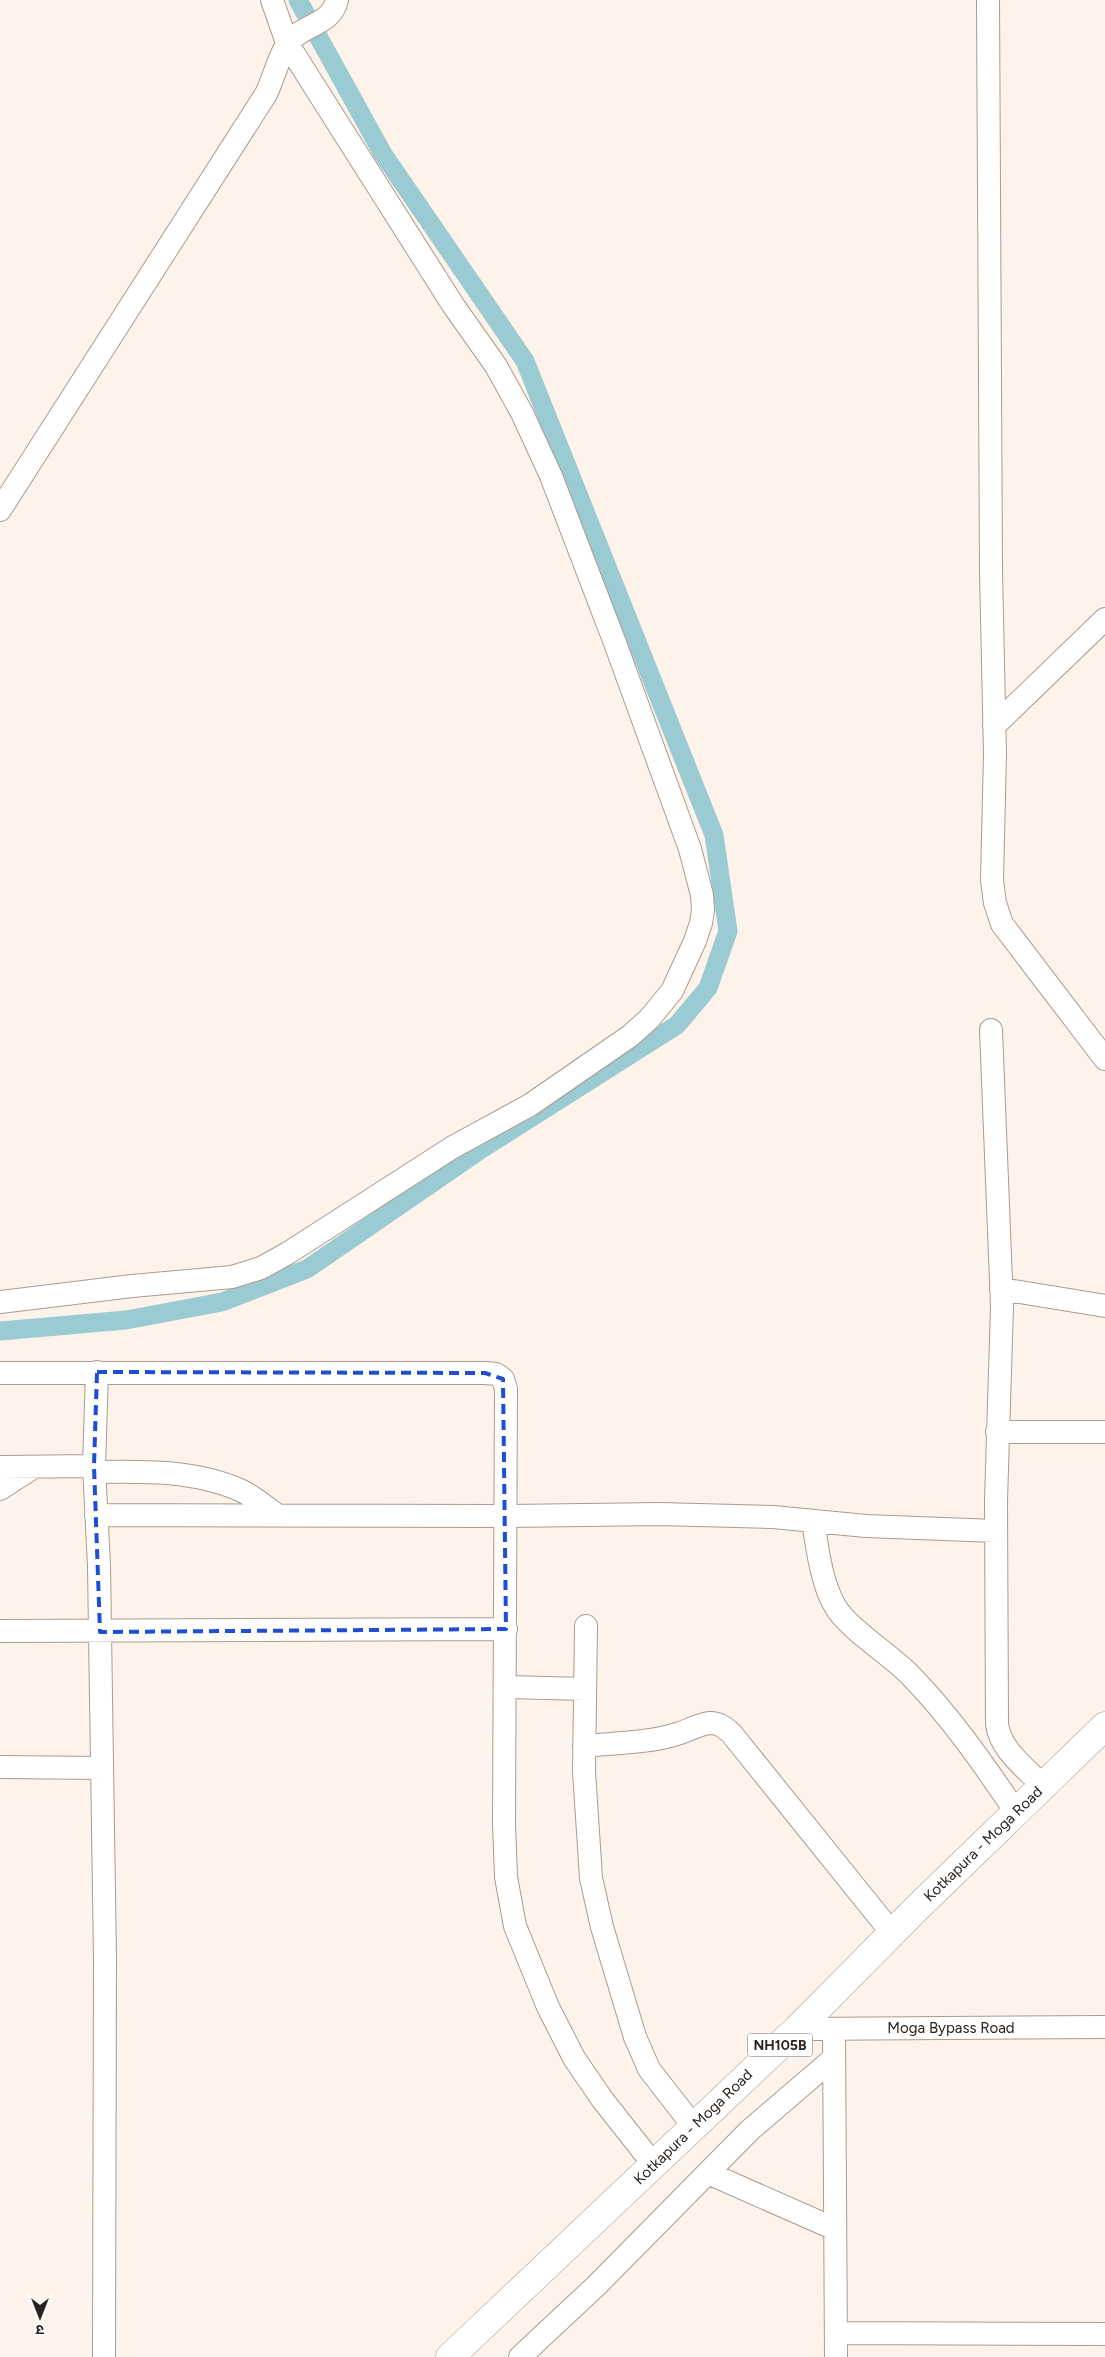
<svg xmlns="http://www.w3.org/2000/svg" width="1105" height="2357" viewBox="0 0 1105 2357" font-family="Figtree,'Noto Sans Devanagari',sans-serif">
<rect width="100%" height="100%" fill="#fef3ea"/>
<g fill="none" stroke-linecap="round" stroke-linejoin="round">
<path stroke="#9acbd2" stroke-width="19" d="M 0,1331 L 126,1320 L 222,1302 L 307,1269 L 483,1148 L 677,1025 L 708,988 L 728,931 L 714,835 L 525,361 L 383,154 L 298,0"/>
<g stroke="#ac9a8d" stroke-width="24">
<path id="minor" d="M 988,0 L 991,571 L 995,754 L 992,880 L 995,903 L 1002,924 L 1105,1059
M 0,510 L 266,94 C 273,80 280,53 288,43 C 301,25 332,25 337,0
M 994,726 L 1105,619
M 991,1030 L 1002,1306 L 996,1501 L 997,1724 C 1000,1750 1026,1768 1043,1786
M 1001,1289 L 1105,1306
M 0,1302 L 132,1286 L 232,1277 L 261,1268 L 288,1253 L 453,1147 L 530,1105 L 630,1036 L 649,1019 L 672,991 L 695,941 L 701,923 L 703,910 L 702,895 L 690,849 L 615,643 L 551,476 L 522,413 L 496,366 L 453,305 L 287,43 L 272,0
M 97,1372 L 94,1466 L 99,1566 L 105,1958 L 104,2357
M 0,1373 L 485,1373 L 496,1374 L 503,1379 L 506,1389 L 504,1824 L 506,1877 L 515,1926 L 548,2007 L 574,2058 L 602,2099 L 654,2165
M 997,1432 L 1105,1432
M 0,1467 L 94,1466
M 95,1472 C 144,1471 196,1470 242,1491 C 254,1497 266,1507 277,1515
M 0,1489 L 34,1467
M 96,1515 L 507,1516 L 660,1514 L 773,1517 L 866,1526 L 996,1531
M 813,1522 C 818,1550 821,1582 835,1606 C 848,1629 891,1655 911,1676 C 951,1717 984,1765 1016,1812
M 586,1626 L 584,1771 L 591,1878 L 602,1927 L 635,2037 L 649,2069 L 694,2127
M 0,1631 L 506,1629
M 505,1687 L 585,1689
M 584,1746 C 615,1743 648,1743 677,1734 C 688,1731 698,1724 710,1723 C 719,1723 724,1727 731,1733 L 892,1933
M 0,1767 L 102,1768
M 797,2029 L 1105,2027
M 834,2029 L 836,2357
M 708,2173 L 835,2229
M 836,2333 L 1105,2334
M 520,2357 L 596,2286 L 750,2130 L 834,2058"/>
</g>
<g stroke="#ac9a8d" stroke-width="29">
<path id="highway" d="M 450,2357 L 797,2029 L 917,1908 L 1105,1726"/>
</g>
<use href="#minor" stroke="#fff" stroke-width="22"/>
<use href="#highway" stroke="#fff" stroke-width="28"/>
</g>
<path fill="none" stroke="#1d4ed8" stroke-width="4" stroke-dasharray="10 6" stroke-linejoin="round" d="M 97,1372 L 485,1373 L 503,1379 L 506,1629 L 100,1632 L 94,1466 Z"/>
<g text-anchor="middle" stroke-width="4" stroke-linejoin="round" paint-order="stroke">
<rect fill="#fff" stroke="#696461" stroke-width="1" x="747.5" y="2033.5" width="65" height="23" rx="4"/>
<g font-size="14" font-weight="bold" fill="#29221d">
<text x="780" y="2050">NH105B</text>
</g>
<g font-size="15" fill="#29221d" stroke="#fff">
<text transform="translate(983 1844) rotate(-44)" y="5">Kotkapura - Moga Road</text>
<text x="951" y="2033">Moga Bypass Road</text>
<text transform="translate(693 2127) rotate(-44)" y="5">Kotkapura - Moga Road</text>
</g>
</g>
<g transform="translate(40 2317) rotate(180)" stroke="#ffffff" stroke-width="4" paint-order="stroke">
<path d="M0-4L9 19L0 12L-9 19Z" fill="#29221d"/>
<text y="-8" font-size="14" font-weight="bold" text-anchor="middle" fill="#29221d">उ</text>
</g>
</svg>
